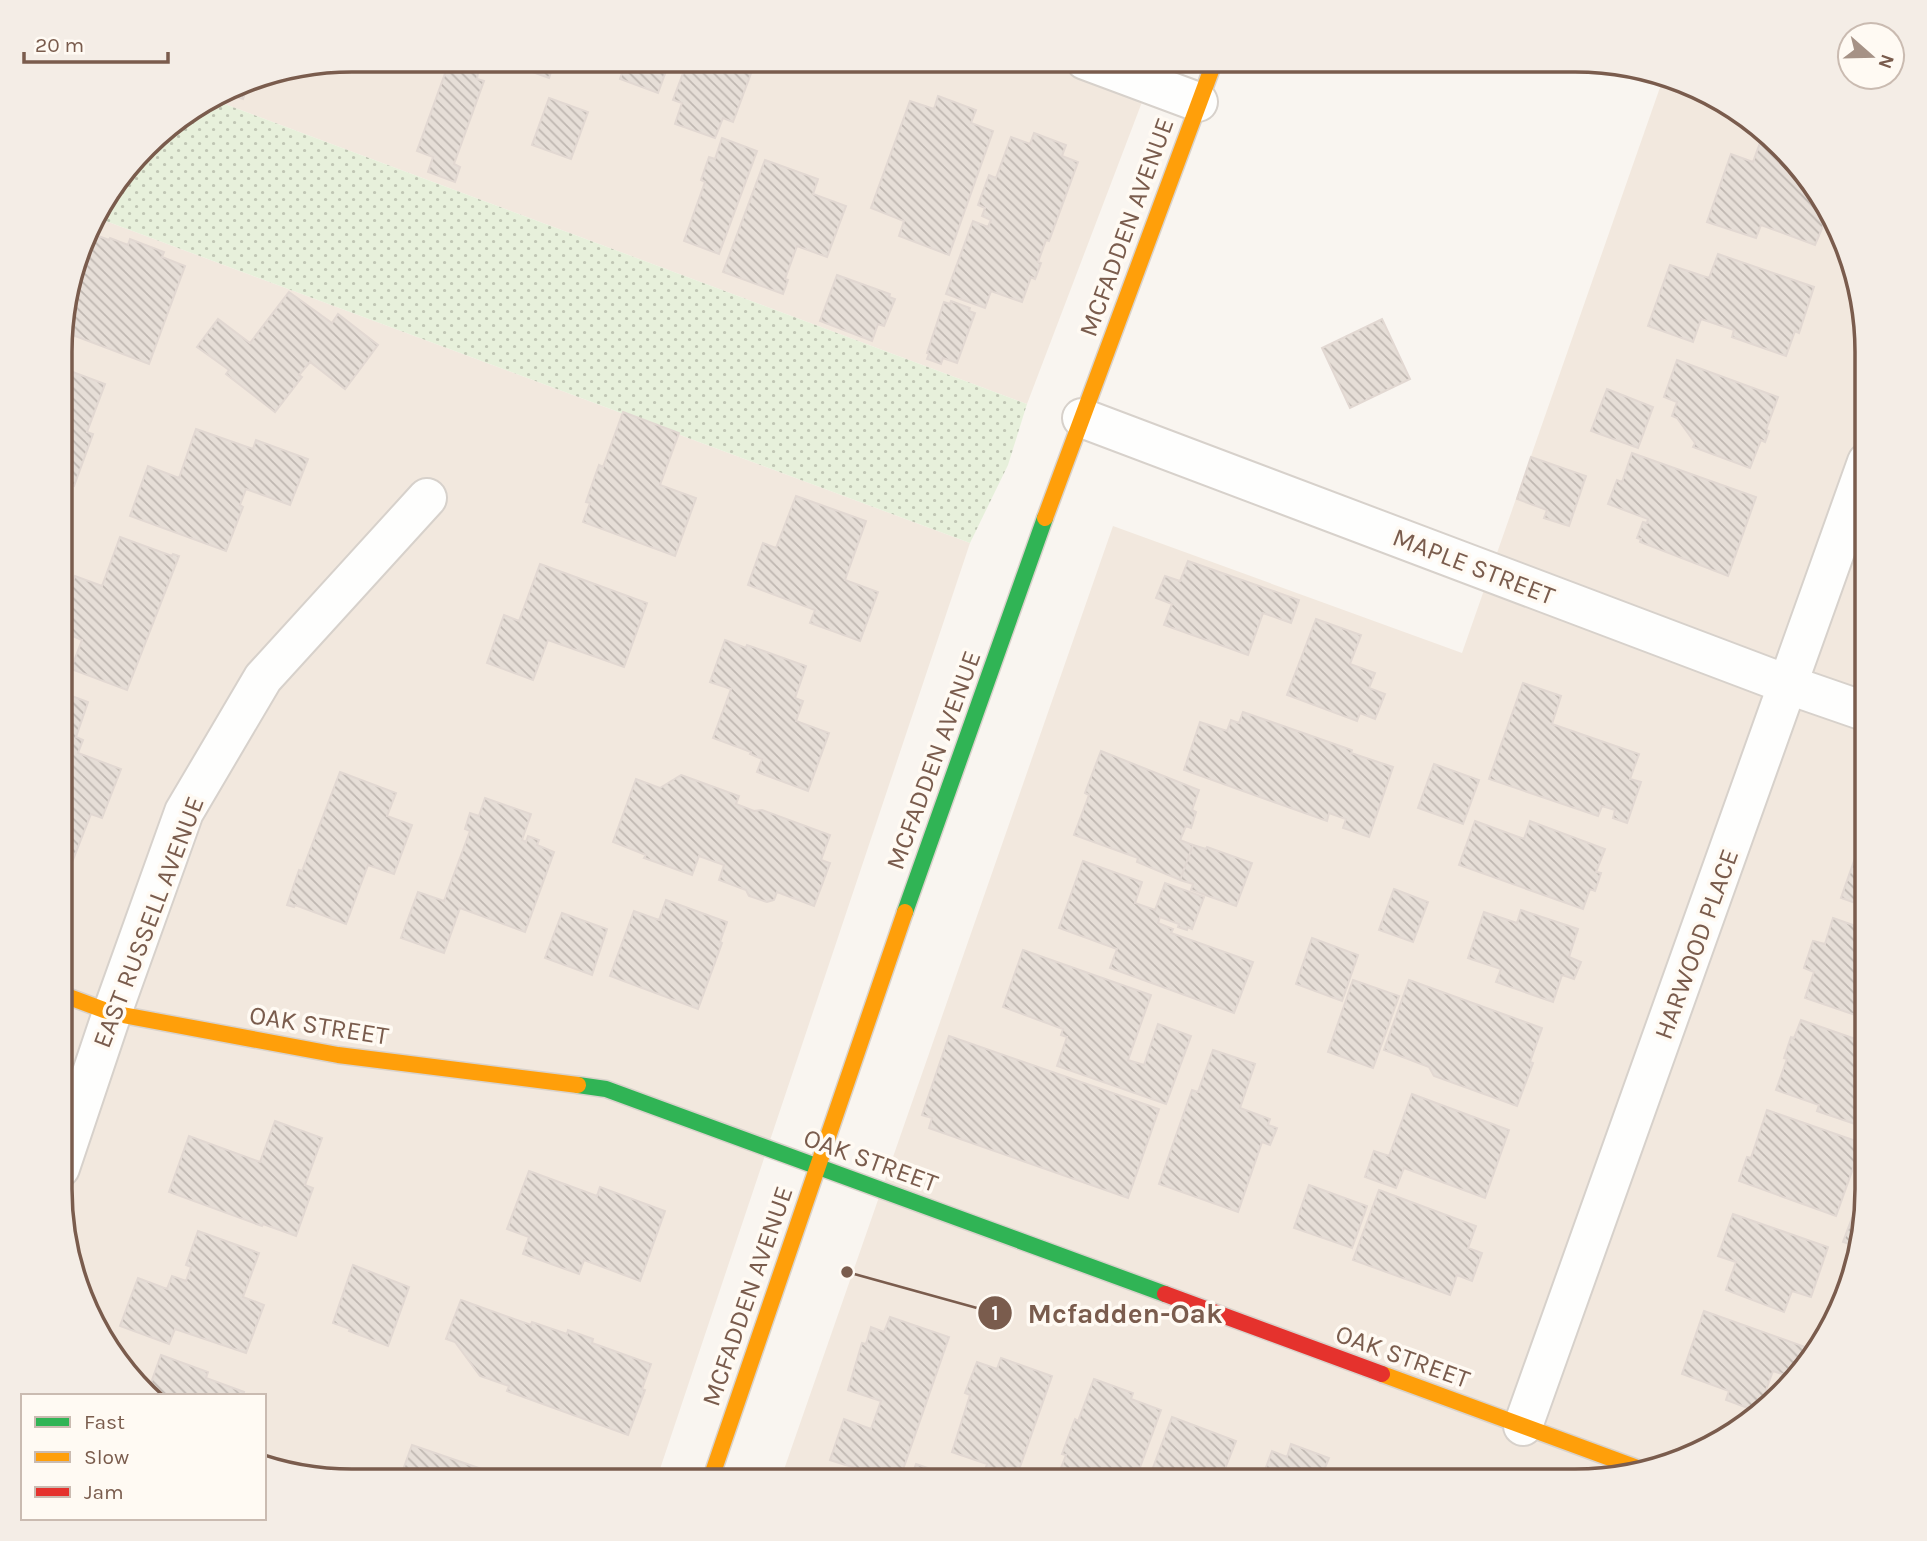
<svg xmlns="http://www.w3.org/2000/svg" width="1927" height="1541" viewBox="0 0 1927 1541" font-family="Karla,sans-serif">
<defs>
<pattern id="grass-dots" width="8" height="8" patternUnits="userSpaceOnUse" patternTransform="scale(1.75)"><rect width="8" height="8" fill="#e7f0db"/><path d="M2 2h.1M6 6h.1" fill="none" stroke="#c0c6b4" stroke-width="1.8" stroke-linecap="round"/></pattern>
<pattern id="building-back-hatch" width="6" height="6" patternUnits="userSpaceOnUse" patternTransform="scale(1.75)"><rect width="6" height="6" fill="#e6ded7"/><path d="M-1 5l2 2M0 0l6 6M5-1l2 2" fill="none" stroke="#bfb7b1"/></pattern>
</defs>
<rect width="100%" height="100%" fill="#f9f5f0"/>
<path fill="#f2e8de" d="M 351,60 L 1158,60 L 1027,404 L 214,100 L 257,75 Z
M 1664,76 L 1687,82 L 1768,132 L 1838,223 L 1867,351 L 1867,1209 L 1845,1302 L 1795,1382 L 1688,1459 L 1576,1481 L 780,1481 L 1113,526 L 1462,653 Z
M 95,217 L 970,543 L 656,1481 L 333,1481 L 264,1465 L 264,1396 L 149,1396 L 90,1319 L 60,1209 L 62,313 Z"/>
<path fill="url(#grass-dots)" d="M 214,100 L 1027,404 L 1008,465 L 970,543 L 95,217 L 98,206 L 159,132 Z"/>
<path fill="url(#building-back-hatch)" stroke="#e2d8d2" stroke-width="2" d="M 454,60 L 480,60 L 477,79 L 484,81 L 454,164 L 460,167 L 455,182 L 428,172 L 433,157 L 417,151 L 447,68 L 453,70 Z
M 499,60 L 555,60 L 549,78 Z
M 587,60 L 670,60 L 658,93 L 620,79 L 622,73 Z
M 688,60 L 764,60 L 760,70 L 753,68 L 733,122 L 723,118 L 715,138 L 675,124 L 682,103 L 673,100 Z
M 255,76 L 252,83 L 249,82 L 243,99 L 226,93 Z
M 938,96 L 976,110 L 971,123 L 993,131 L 949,255 L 899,236 L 904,221 L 871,208 L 910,101 L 934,109 Z
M 549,98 L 588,112 L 571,159 L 532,145 Z
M 1034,133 L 1066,145 L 1062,156 L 1078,162 L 1049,241 L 1046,240 L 1038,262 L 1041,263 L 1035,279 L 1031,277 L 1022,302 L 991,291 L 985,308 L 946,294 L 973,221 L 988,227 L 991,220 L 982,216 L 985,208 L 978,205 L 989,175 L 996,178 L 1011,137 L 1030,144 Z
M 722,138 L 757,151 L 719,254 L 684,241 L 705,182 L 701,180 L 709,157 L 715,159 Z
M 1761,140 L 1780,147 L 1829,212 L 1815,245 L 1761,225 L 1756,238 L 1707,222 L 1731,154 L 1753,162 Z
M 765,160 L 818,179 L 813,194 L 846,206 L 827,257 L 797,246 L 785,279 L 788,280 L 783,294 L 723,272 Z
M 90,229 L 90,233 L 109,240 L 110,238 L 128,245 L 130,239 L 164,252 L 162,257 L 185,266 L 149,364 L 62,331 L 62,313 Z
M 1718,254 L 1814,287 L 1799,333 L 1795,331 L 1786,356 L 1732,337 L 1734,330 L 1701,319 L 1693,342 L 1648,326 L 1670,265 L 1709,278 Z
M 837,275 L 890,294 L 889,297 L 895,299 L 884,326 L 878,324 L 872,341 L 820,321 Z
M 289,292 L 332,323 L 338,314 L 378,345 L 345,389 L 310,362 L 299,375 L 302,377 L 275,412 L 226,374 L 229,370 L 197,347 L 218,319 L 250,343 Z
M 951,301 L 970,308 L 969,311 L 975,313 L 957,363 L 943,358 L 941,364 L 927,359 L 929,354 L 927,353 L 944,302 L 950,304 Z
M 1382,319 L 1410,379 L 1350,408 L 1322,348 Z
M 1677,360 L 1778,397 L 1766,430 L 1769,431 L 1765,442 L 1761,440 L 1750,468 L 1693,447 L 1695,443 L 1677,418 L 1672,416 L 1677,402 L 1664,397 Z
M 62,368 L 105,384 L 87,432 L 93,434 L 74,486 L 62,481 Z
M 1607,389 L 1653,407 L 1638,448 L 1591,431 Z
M 623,412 L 679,433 L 660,485 L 696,498 L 675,556 L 583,522 L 590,503 L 586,502 L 599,465 L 603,467 Z
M 196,429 L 253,449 L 256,440 L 308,459 L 290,505 L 246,489 L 240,505 L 243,507 L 226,551 L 130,516 L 148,466 L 179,478 Z
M 1632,453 L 1756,497 L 1728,576 L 1640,542 L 1641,539 L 1637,538 L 1643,522 L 1647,523 L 1648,519 L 1608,504 L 1617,480 L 1622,482 Z
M 1531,457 L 1586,476 L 1569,526 L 1544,518 L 1547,510 L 1517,499 Z
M 796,496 L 866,521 L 845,580 L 878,592 L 860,641 L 810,623 L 815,610 L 748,585 L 763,543 L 776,548 Z
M 120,537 L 172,556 L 173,554 L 179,556 L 127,690 L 71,669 L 82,640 L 61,631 L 61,613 L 75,576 L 102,586 Z
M 1188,561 L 1299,600 L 1291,623 L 1263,613 L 1248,655 L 1164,625 L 1172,604 L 1156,598 L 1165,576 L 1180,581 Z
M 540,564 L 647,603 L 624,667 L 548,640 L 533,680 L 487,663 L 504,615 L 519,621 Z
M 1316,619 L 1361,635 L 1350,664 L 1375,673 L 1369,688 L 1385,694 L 1375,719 L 1360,713 L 1357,721 L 1287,695 Z
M 725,640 L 746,648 L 747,645 L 806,666 L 795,698 L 803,701 L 796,721 L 829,733 L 808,791 L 757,772 L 762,759 L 750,754 L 751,752 L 713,738 L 731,689 L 710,682 Z
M 1523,683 L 1561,696 L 1552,724 L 1639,754 L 1630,779 L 1641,782 L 1627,823 L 1613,818 L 1615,810 L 1602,806 L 1598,816 L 1489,779 Z
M 61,692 L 88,702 L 76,737 L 83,740 L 78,753 L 121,769 L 102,818 L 91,814 L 69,870 L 61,867 Z
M 1243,712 L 1352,750 L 1351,753 L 1393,767 L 1369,837 L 1343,828 L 1346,819 L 1329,813 L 1327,821 L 1184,770 L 1200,722 L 1227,731 L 1231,720 L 1239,723 Z
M 1101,751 L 1199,790 L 1192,810 L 1196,812 L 1191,828 L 1186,826 L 1180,840 L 1193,845 L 1180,880 L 1137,862 L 1138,858 L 1074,835 L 1089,795 L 1085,793 Z
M 1434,764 L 1479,780 L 1463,824 L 1418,808 Z
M 340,772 L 396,793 L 387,816 L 412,825 L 394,874 L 368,865 L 346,924 L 295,905 L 294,907 L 287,905 L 299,870 L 302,871 Z
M 681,775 L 739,796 L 736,804 L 754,811 L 762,810 L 830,835 L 821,860 L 830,863 L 814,906 L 777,892 L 774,900 L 767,902 L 749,896 L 746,890 L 719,880 L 724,865 L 699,856 L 692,875 L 644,858 L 646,855 L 613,842 L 636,779 L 660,788 Z
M 485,798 L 531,814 L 522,840 L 526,842 L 528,836 L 539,840 L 537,845 L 554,852 L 525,932 L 460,908 L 444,953 L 401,938 L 418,892 L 444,901 L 470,831 L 465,829 L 470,813 L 479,816 Z
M 1475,821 L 1524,839 L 1530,821 L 1605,849 L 1596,872 L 1601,873 L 1595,891 L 1590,889 L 1583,909 L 1459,865 Z
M 1867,824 L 1867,907 L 1841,898 Z
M 1193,845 L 1206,849 L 1207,847 L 1252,863 L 1236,906 L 1191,890 L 1193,884 L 1180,880 Z
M 1083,861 L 1142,882 L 1135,903 L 1155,910 L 1165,883 L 1204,897 L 1192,929 L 1188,927 L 1187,930 L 1178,927 L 1179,924 L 1160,917 L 1158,923 L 1173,929 L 1171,933 L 1253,962 L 1234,1013 L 1110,968 L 1117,949 L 1059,928 Z
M 1394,889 L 1428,902 L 1413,942 L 1379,930 Z
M 666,900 L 727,922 L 720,942 L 722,943 L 698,1009 L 610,976 L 634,911 L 659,920 Z
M 1521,910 L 1578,929 L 1569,957 L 1581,962 L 1574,979 L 1562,975 L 1553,1002 L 1496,982 L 1501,969 L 1468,958 L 1484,912 L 1517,923 Z
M 562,913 L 607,929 L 592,975 L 545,958 Z
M 1833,918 L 1867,930 L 1867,1019 L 1805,998 L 1814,972 L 1804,968 L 1813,941 L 1825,944 Z
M 1312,938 L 1358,955 L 1342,1001 L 1296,984 Z
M 1023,950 L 1151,995 L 1128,1060 L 1144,1065 L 1158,1024 L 1191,1036 L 1166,1104 L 1057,1066 L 1067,1037 L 1061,1035 L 1063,1029 L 1003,1007 Z
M 1353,980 L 1399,996 L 1373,1068 L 1328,1052 Z
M 1409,980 L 1542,1028 L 1530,1062 L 1533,1063 L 1517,1106 L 1434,1076 L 1429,1067 L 1384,1050 Z
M 1801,1020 L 1864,1042 L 1859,1061 L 1867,1064 L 1867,1128 L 1817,1111 L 1819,1105 L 1776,1090 L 1787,1059 L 1784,1058 L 1791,1037 L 1794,1038 Z
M 949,1036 L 1159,1109 L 1128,1198 L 929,1128 L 932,1118 L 922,1115 Z
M 1213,1050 L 1255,1064 L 1240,1108 L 1270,1119 L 1268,1125 L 1277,1128 L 1270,1145 L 1262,1142 L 1238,1212 L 1159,1184 L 1192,1090 L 1198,1092 Z
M 1412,1094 L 1509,1130 L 1485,1198 L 1404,1168 L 1396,1188 L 1365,1177 L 1374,1151 L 1389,1156 Z
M 1767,1110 L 1862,1143 L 1836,1216 L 1739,1181 L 1747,1157 L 1751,1158 Z
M 275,1121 L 322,1138 L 305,1185 L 313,1188 L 296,1236 L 263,1224 L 262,1226 L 169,1192 L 189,1136 L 260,1162 Z
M 529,1171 L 597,1196 L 600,1187 L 665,1211 L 640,1281 L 584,1260 L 579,1274 L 523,1254 L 529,1237 L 507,1229 Z
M 1309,1185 L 1367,1206 L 1352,1248 L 1294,1228 Z
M 1379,1190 L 1476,1226 L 1468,1248 L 1482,1253 L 1472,1281 L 1457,1275 L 1450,1295 L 1353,1260 Z
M 1733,1214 L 1828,1247 L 1811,1297 L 1792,1291 L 1784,1312 L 1726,1290 L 1736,1262 L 1718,1256 Z
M 1852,1218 L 1864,1222 L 1858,1247 L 1843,1242 Z
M 198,1231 L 259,1253 L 243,1297 L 264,1305 L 246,1353 L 175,1329 L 169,1344 L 120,1326 L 138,1278 L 167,1289 L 172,1276 L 186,1281 L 191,1267 L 186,1265 Z
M 353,1265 L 409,1287 L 388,1346 L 349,1331 L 350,1329 L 333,1323 Z
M 461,1300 L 531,1325 L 532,1322 L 567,1334 L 568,1330 L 593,1339 L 592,1343 L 651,1364 L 642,1389 L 645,1390 L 628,1435 L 507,1391 L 509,1386 L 480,1376 L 455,1342 L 446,1339 Z
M 1829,1308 L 1839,1311 L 1817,1347 L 1816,1346 Z
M 1704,1311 L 1808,1348 L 1797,1379 L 1773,1371 L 1766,1390 L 1776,1394 L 1774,1397 L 1756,1411 L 1726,1400 L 1729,1391 L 1682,1374 Z
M 890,1317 L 949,1337 L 899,1481 L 850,1481 L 855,1468 L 830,1460 L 844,1419 L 871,1429 L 881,1401 L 848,1390 L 862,1343 L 866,1344 L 871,1327 L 884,1332 Z
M 1808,1348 L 1815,1350 L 1797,1379 Z
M 161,1355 L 208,1372 L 206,1378 L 244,1392 L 243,1396 L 149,1396 L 147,1394 Z
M 1001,1358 L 1052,1376 L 1015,1481 L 981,1481 L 987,1464 L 952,1452 L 970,1395 L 965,1393 L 977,1362 L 997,1369 Z
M 1094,1379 L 1133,1393 L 1131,1399 L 1161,1410 L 1135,1481 L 1056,1481 L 1066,1455 L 1062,1454 L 1075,1419 L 1078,1421 Z
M 1172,1417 L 1236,1441 L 1220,1481 L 1213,1479 L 1212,1481 L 1148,1481 Z
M 1291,1444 L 1329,1458 L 1324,1470 L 1355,1481 L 1261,1481 L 1272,1451 L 1287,1457 Z
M 412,1445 L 493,1473 L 491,1481 L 399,1481 Z
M 916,1464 L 959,1479 L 959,1481 L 910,1481 Z"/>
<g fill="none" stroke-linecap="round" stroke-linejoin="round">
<g stroke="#d7d1cb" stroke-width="42">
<path id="street" d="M 1085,60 L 1198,102
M 1082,418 L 1789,685 L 1867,712
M 60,1168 L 112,1013 L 184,812 L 263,678 L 427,498
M 1523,1426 L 1867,462"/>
</g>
<g stroke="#d9d2cb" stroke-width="19">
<path id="fast" d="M 905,912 L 1045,518
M 578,1085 L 606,1089 L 1165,1294"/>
</g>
<g stroke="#d9d2cb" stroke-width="19">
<path id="slow" d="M 1045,518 L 1215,60
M 61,994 L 112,1013 L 338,1055 L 578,1085
M 1382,1374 L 1640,1469
M 710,1481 L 905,912"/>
</g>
<g stroke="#d9d2cb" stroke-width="19">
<path id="jam" d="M 1165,1294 L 1382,1374"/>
</g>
<use href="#street" stroke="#fefefd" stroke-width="38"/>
<use href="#fast" stroke="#30b455" stroke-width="16"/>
<use href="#slow" stroke="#ff9f0a" stroke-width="16"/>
<use href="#jam" stroke="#e5322d" stroke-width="16"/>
</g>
<g text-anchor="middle" stroke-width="7" stroke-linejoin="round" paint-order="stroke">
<g font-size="26" fill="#7a5c4d" stroke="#fffaf3">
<text transform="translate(1126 227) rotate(-70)" y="9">MCFADDEN AVENUE</text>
<text transform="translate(1474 566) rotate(21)" y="9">MAPLE STREET</text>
<text transform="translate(933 760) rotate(-70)" y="9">MCFADDEN AVENUE</text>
<text transform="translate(148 922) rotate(-69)" y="9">EAST RUSSELL AVENUE</text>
<text transform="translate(1696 944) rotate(-70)" y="9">HARWOOD PLACE</text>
<text transform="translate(319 1025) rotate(9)" y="9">OAK STREET</text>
<text transform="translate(871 1160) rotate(20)" y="9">OAK STREET</text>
<text transform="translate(747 1296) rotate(-71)" y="9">MCFADDEN AVENUE</text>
<text transform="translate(1403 1356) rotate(20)" y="9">OAK STREET</text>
</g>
</g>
<path d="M0 0H1927V1541H0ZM352 72H1575A280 280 0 0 1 1855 352V1189A280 280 0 0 1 1575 1469H352A280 280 0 0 1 72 1189V352A280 280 0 0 1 352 72Z" fill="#f4ede6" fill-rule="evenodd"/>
<path fill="none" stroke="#7a5c4d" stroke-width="3.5" d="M352 72H1575A280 280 0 0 1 1855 352V1189A280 280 0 0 1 1575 1469H352A280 280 0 0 1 72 1189V352A280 280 0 0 1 352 72Z"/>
<path fill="none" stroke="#7a5c4d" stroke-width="2.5" d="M847 1272L995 1313"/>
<g fill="#7a5c4d" stroke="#fffaf3" stroke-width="2.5">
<circle cx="847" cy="1272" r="7"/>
<circle cx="995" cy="1313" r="18"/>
</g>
<g font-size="21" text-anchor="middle" font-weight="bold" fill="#fff">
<text x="995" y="1320">1</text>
</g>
<g font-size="28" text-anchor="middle" font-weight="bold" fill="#7a5c4d" stroke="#fffaf3" stroke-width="7" stroke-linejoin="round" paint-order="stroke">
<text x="1125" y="1323">Mcfadden-Oak</text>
</g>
<rect x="21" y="1394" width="245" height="126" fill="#fffaf3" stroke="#cabbb1" stroke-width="2"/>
<rect x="35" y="1417" width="35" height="10" fill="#30b455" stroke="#cabbb1" stroke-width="2"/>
<text x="84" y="1429" font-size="21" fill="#7a5c4d">Fast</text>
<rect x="35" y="1452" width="35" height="10" fill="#ff9f0a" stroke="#cabbb1" stroke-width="2"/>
<text x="84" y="1464" font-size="21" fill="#7a5c4d">Slow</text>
<rect x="35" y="1487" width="35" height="10" fill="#e5322d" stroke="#cabbb1" stroke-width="2"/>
<text x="84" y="1499" font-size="21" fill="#7a5c4d">Jam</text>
<g transform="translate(1871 56) rotate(110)"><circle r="33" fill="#fffaf3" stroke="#cabbb1" stroke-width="2"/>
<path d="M0-5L12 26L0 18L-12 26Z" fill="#a69286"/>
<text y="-10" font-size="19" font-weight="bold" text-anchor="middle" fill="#7a5c4d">N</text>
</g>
<path d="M24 52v10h144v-10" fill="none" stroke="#7a5c4d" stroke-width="3.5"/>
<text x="35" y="52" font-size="21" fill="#7a5c4d" stroke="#fffaf3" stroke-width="5" paint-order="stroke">20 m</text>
</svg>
